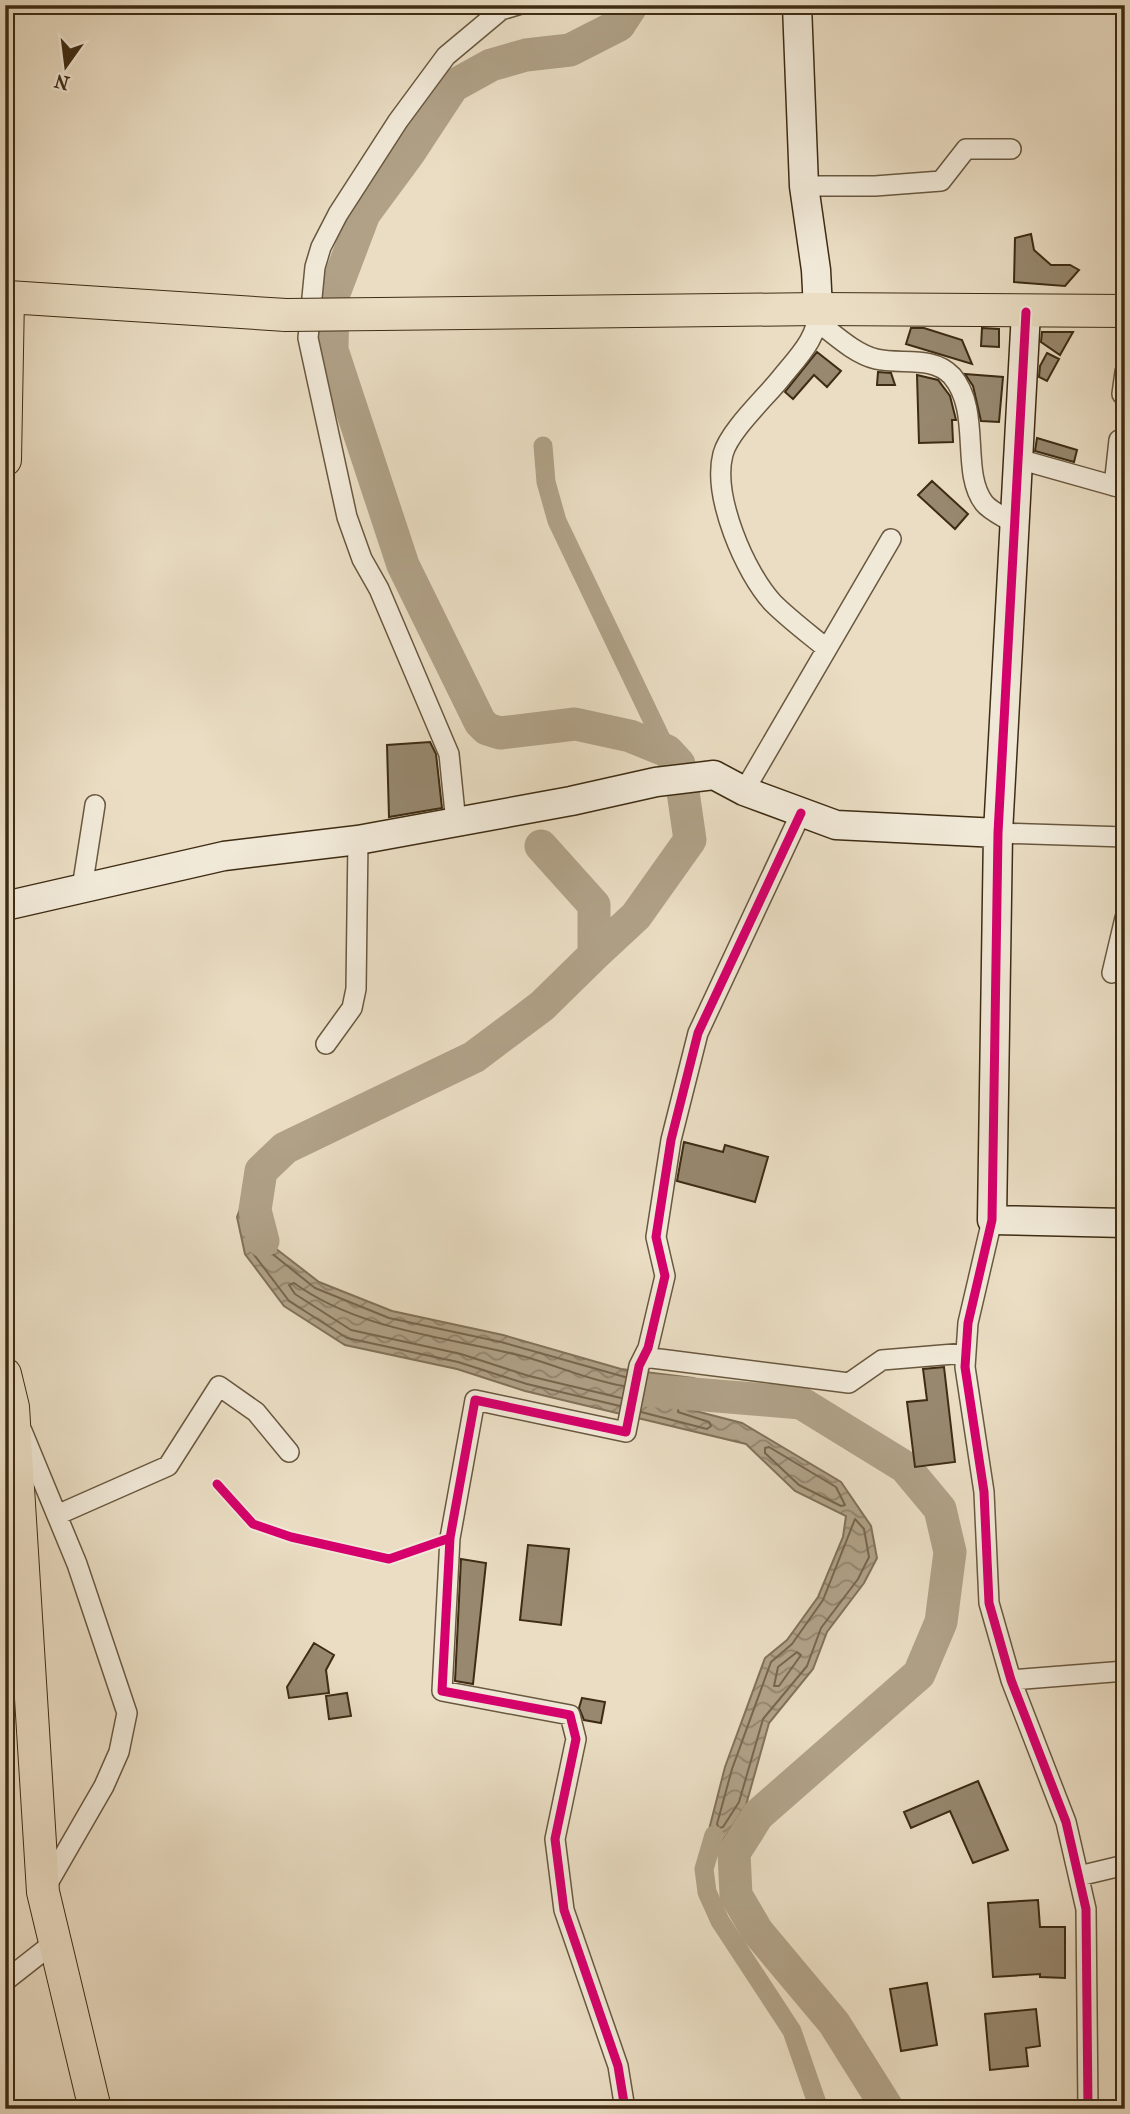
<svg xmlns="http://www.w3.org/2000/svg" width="1130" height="2114" viewBox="0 0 1130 2114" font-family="'IM FELL French Canon',serif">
<defs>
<pattern id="water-waves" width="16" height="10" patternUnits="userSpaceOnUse" patternTransform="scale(1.75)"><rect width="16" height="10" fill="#b0a187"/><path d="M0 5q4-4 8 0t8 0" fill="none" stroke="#91836d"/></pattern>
</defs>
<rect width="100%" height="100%" fill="#eaddc3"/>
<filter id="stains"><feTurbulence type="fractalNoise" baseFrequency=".00286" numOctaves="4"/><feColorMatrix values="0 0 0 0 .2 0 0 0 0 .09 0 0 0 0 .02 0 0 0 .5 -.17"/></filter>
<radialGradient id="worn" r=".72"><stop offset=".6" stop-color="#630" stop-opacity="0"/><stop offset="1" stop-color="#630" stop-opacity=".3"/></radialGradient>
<path fill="url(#water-waves)" stroke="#827259" stroke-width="2" d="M 247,1190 L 268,1205 L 275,1248 L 319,1282 L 392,1311 L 503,1335 L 621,1369 L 694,1378 L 684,1408 L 742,1423 L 841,1482 L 871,1526 L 877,1558 L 864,1583 L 827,1632 L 813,1669 L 769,1723 L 746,1805 L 711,1859 L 702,1857 L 725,1767 L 765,1658 L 787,1640 L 818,1597 L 843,1537 L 846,1516 L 795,1491 L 746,1444 L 525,1391 L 457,1369 L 345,1345 L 284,1306 L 245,1254 L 237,1217 Z"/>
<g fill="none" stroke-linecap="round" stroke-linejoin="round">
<path stroke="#77664d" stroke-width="2" d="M 621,1398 L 529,1376 L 461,1354 L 351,1330 L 295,1294 L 289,1285 L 294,1283 C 360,1331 449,1337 526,1357 C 558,1366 591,1381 624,1386
M 620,1406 L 527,1384 L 458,1362 L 347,1338 L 289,1301 L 252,1252 L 244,1217 L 249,1205 L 253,1203 L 261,1209 L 270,1252 L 315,1288 L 389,1318 L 501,1342 L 625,1377
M 641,1412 L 707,1429 L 711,1426 L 709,1422 L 678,1412 L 681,1384 L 648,1380
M 769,1447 L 836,1487 L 845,1505 L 841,1506 L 799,1485 L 765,1453 L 765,1448 Z
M 855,1519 L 864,1529 L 869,1557 L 858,1579 L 821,1628 L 807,1666 L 763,1719 L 739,1802 L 723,1827 L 719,1828 L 717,1824 L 732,1769 L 771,1662 L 792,1644 L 823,1600 Z
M 797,1652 L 801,1655 L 779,1686 L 774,1686 L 778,1667 Z"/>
<path stroke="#b0a187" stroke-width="19" d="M 543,446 L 546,482 L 557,521 L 667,751
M 714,1835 L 704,1869 L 707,1892 L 720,1921 L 792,2031 L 819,2109"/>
<path stroke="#b0a187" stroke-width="33" d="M 594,955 L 636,916 L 690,840 L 679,764 L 667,751 L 630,736 L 575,724 L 500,733 L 487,729 L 480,722 L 403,565 L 332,350 L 333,296 L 364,214 L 409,153 L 453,86 L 491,65 L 526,55 L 570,50 L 619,25 L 632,5
M 263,1241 L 255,1210 L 261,1171 L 285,1148 L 474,1057 L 542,1006 L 594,955 L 594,905 L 541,846
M 645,1390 L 801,1403 L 905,1467 L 940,1509 L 950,1552 L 941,1622 L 919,1674 L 758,1815 L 734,1853 L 736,1895 L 757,1931 L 834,2023 L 888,2109"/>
</g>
<path fill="#97886f" stroke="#3e2c13" stroke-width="2" d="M 1031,234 L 1034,250 L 1051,265 L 1070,265 L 1079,270 L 1065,286 L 1014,282 L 1015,238 Z
M 911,328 L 924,328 L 962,340 L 972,364 L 906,344 Z
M 982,328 L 999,329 L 999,347 L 981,346 Z
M 1042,332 L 1073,332 L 1060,355 L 1041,342 Z
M 817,352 L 841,371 L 827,387 L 814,375 L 793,399 L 785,392 Z
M 1047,353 L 1059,359 L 1047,381 L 1039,377 L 1040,366 Z
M 878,372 L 891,373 L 895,385 L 877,385 Z
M 965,374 L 1003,377 L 999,422 L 981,421 L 973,386 Z
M 917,375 L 938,380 L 950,396 L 956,420 L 952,420 L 953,442 L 919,443 Z
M 1037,438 L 1077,450 L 1074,462 L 1035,451 Z
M 932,481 L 968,514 L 955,529 L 918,495 Z
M 430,742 L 436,754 L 442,808 L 389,817 L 387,745 Z
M 684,1142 L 723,1152 L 725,1145 L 768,1157 L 755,1202 L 677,1181 Z
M 944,1367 L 955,1462 L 915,1467 L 907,1402 L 927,1400 L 923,1369 Z
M 528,1545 L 569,1549 L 561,1625 L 520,1620 Z
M 461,1559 L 486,1563 L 473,1684 L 455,1681 Z
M 314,1643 L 334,1655 L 326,1670 L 329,1693 L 289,1698 L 287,1687 Z
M 347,1693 L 351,1716 L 329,1719 L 326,1696 Z
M 582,1698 L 605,1702 L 601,1723 L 584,1720 L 579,1708 Z
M 978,1781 L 1008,1850 L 973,1863 L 950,1811 L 911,1828 L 904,1812 Z
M 1038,1900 L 1040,1927 L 1065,1927 L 1065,1978 L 1040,1977 L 1040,1974 L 993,1977 L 988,1903 Z
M 927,1983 L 937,2045 L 901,2051 L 890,1989 Z
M 1036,2009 L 1040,2046 L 1026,2048 L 1028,2066 L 990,2070 L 985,2014 Z"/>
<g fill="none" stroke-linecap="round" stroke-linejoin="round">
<g stroke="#69583f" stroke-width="22">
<path id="street" d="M 804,186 L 875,186 L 941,181 L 966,149 L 1011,149
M 818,309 C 819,337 798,357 781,378 C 766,397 729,431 723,454 C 712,496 745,573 773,603 C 789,619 809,634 826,648
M 818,322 C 835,335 855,354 876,359 C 901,365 933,355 952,376 C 982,411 960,472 984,503 C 990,511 1006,518 1015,524
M 1122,394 L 1125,372
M 1018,459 L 1125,489
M 1114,486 L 1119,440
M 744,791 L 891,539
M 456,823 L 449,754 L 379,589 L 362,559 L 347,517 L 308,338 L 315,267 L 321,247 L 338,214 L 398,121 L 446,56 L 501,10 L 518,5
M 998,833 L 1125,837
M 82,888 L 95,805
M 1112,973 L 1125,918
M 326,1044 L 352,1008 L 356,989 L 358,840
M 992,1220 L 968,1323 L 965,1367 L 984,1492 L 989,1603 L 1011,1680 L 1066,1822 L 1086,1909 L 1088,2109
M 644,1357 L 849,1383 L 882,1360 L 966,1353
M 22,1431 L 77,1564 L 127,1713 L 119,1752 L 104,1786 L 44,1890
M 57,1515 L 168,1466 L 219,1386 L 256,1412 L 289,1452
M 1011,1680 L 1125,1671
M 1079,1876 L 1125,1865
M 5,1981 L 56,1941
M 625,2109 L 618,2066 L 564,1910 L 555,1839 L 576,1739 L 570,1715 L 442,1691 L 450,1538 L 475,1400 L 626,1432 L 639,1366 L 648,1348 L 665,1276 L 656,1237 L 671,1140 L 698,1033 L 801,813"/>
</g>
<g stroke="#3e2c13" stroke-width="31">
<path id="secondary" d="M 797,5 L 804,186 L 816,270 L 818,309
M 1026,312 L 998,833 L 992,1220 L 1125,1223
M 5,906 L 224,856 L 358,840 L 571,801 L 656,782 L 714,775 L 744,791 L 836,825 L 998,833"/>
</g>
<g stroke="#3e2c13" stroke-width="34">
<path id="primary" d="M 380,314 L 818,309 L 1125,311
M 5,460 L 8,297 L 286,315
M 5,1374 L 13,1407 L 43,1892 L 95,2109"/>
</g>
<use href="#street" stroke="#f1e9d8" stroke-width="19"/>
<use href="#secondary" stroke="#f1e9d8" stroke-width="28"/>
<use href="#primary" stroke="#eaddc3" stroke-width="32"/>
<g stroke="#3e2c13" stroke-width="34" stroke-linecap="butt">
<path id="primary-bridge" d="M 286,315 L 380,314"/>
</g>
<use href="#primary-bridge" stroke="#eaddc3" stroke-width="32"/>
<g stroke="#f1e9d8" stroke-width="13">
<path id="cycleway" d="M 1026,312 L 998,833 L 992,1220 L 968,1323 L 965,1367 L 984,1492 L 989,1603 L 1011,1680 L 1066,1822 L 1086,1909 L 1088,2109
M 217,1484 L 253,1524 L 291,1537 L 389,1559 L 450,1538
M 625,2109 L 618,2066 L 564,1910 L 555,1839 L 576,1739 L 570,1715 L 442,1691 L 450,1538 L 475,1400 L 626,1432 L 639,1366 L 648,1348 L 665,1276 L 656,1237 L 671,1140 L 698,1033 L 801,813"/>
</g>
<use href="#cycleway" stroke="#d6006c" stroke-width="9"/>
</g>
<rect width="1130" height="2114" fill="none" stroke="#eaddc3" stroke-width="28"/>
<rect x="7" y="7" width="1116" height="2100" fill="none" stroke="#3e2c13" stroke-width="3.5"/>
<rect x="14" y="14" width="1102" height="2086" fill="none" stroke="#3e2c13" stroke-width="2"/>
<g transform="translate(66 66) rotate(194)" stroke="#f1e9d8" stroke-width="5" paint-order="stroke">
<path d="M0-5L12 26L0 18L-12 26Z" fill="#3e2c13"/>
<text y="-10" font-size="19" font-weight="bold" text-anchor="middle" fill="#3e2c13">N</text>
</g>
<rect width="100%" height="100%" filter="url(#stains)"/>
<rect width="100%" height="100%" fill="url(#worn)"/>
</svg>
